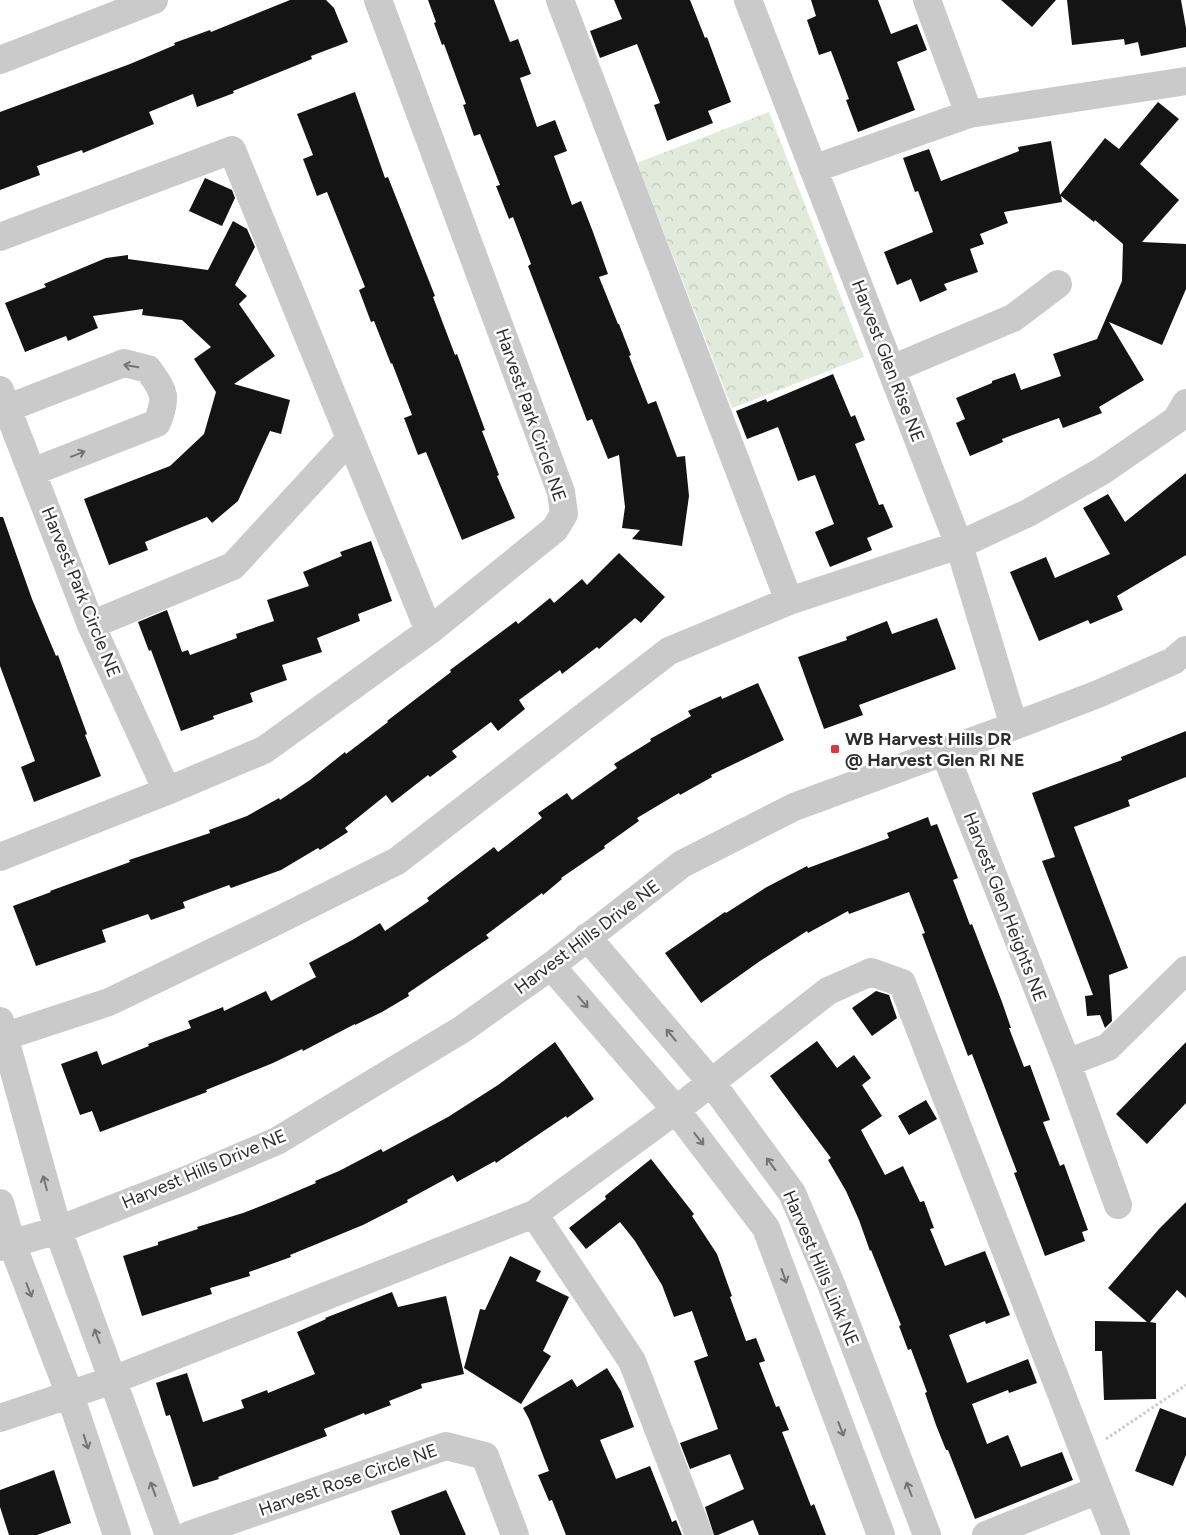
<svg xmlns="http://www.w3.org/2000/svg" width="1186" height="1535" viewBox="0 0 1186 1535" font-family="Figtree,sans-serif">
<defs>
<pattern id="park-crowns" width="20" height="18" patternUnits="userSpaceOnUse" patternTransform="scale(1.25)"><rect width="20" height="18" fill="#e2eadb"/><path d="M2 6a3 3 0 1 1 6 0M12 15a3 3 0 1 1 6 0" fill="none" stroke="#c2c9bc"/></pattern>
</defs>
<rect width="100%" height="100%" fill="#fff"/>
<path fill="url(#park-crowns)" d="M 769,112 L 864,357 L 732,408 L 637,163 Z"/>
<path fill="#141414" d="M 290,0 L 326,0 L 334,8 L 348,42 L 311,56 L 312,59 L 233,91 L 234,93 L 197,107 L 193,94 L 149,112 L 154,124 L 83,153 L 82,150 L 37,166 L 40,175 L 0,190 L 0,112 L 130,64 L 175,45 L 174,43 L 210,30 L 211,32 Z
M 428,0 L 494,0 L 510,42 L 518,39 L 531,74 L 520,78 L 537,127 L 555,120 L 567,151 L 554,156 L 572,205 L 581,201 L 593,232 L 608,274 L 599,277 L 618,324 L 619,324 L 631,355 L 629,356 L 648,404 L 656,401 L 677,457 L 685,456 L 689,496 L 682,546 L 632,539 L 640,530 L 622,528 L 625,507 L 619,455 L 608,459 L 592,419 L 587,421 L 528,266 L 531,264 L 513,217 L 509,219 L 496,186 L 500,185 L 480,134 L 474,136 L 463,105 L 466,104 L 444,44 L 442,45 L 434,23 L 436,22 Z
M 614,0 L 690,0 L 705,38 L 707,37 L 731,102 L 708,111 L 713,123 L 667,141 L 654,105 L 660,103 L 637,44 L 600,58 L 590,31 L 622,19 Z
M 811,0 L 878,0 L 891,34 L 917,24 L 927,50 L 897,62 L 915,110 L 858,132 L 846,100 L 849,99 L 831,51 L 819,55 L 807,20 L 816,16 Z
M 1001,0 L 1056,0 L 1032,27 Z
M 1067,0 L 1181,0 L 1186,28 L 1186,47 L 1141,56 L 1138,42 L 1125,45 L 1124,39 L 1072,45 Z
M 355,92 L 385,178 L 388,177 L 435,296 L 433,297 L 455,355 L 457,354 L 485,430 L 482,431 L 499,475 L 497,476 L 515,518 L 462,540 L 426,452 L 418,455 L 404,418 L 412,415 L 392,363 L 391,364 L 374,321 L 371,322 L 359,290 L 365,287 L 327,192 L 317,196 L 303,159 L 313,155 L 297,114 Z
M 1158,102 L 1179,119 L 1140,164 L 1179,200 L 1142,242 L 1186,244 L 1186,289 L 1162,345 L 1109,322 L 1144,380 L 1099,407 L 1102,413 L 1063,428 L 1059,418 L 1002,439 L 1003,442 L 970,456 L 956,423 L 965,419 L 956,398 L 992,383 L 992,381 L 1015,373 L 1021,390 L 1061,376 L 1053,354 L 1097,339 L 1122,281 L 1123,244 L 1095,220 L 1094,222 L 1061,196 L 1062,202 L 1004,212 L 1008,223 L 980,234 L 984,244 L 970,249 L 978,272 L 944,284 L 947,290 L 920,302 L 911,279 L 897,285 L 884,252 L 933,232 L 918,191 L 915,192 L 903,158 L 929,149 L 941,181 L 1019,151 L 1018,147 L 1051,141 L 1060,195 L 1105,138 L 1119,149 Z
M 205,178 L 232,190 L 235,198 L 222,226 L 189,211 Z
M 233,221 L 247,229 L 255,247 L 235,285 L 247,296 L 239,304 L 275,356 L 234,384 L 290,400 L 281,434 L 270,431 L 238,501 L 212,523 L 207,517 L 145,542 L 148,550 L 109,565 L 84,499 L 170,466 L 204,434 L 216,392 L 194,359 L 211,347 L 182,320 L 142,315 L 143,309 L 93,316 L 98,328 L 68,341 L 66,336 L 25,352 L 5,303 L 46,287 L 44,284 L 106,258 L 128,255 L 128,259 L 208,270 Z
M 833,374 L 851,417 L 855,415 L 865,440 L 855,444 L 879,505 L 883,504 L 893,527 L 867,538 L 872,550 L 830,567 L 815,532 L 834,524 L 815,475 L 798,481 L 778,427 L 747,439 L 736,411 L 766,399 L 767,402 Z
M 1186,473 L 1186,555 L 1117,596 L 1123,610 L 1090,624 L 1088,620 L 1039,641 L 1010,572 L 1046,557 L 1055,578 L 1110,554 L 1083,508 L 1108,494 L 1125,522 Z
M 0,517 L 3,517 L 32,599 L 56,656 L 58,655 L 87,734 L 85,735 L 101,776 L 34,802 L 21,767 L 35,761 L 0,666 Z
M 371,541 L 392,601 L 358,614 L 360,621 L 317,638 L 322,652 L 282,665 L 287,680 L 250,693 L 253,702 L 213,716 L 214,719 L 181,731 L 151,650 L 149,651 L 138,622 L 167,610 L 182,652 L 188,650 L 190,655 L 237,638 L 236,634 L 274,621 L 267,600 L 309,586 L 303,572 L 342,556 L 340,552 Z
M 619,553 L 665,597 L 641,623 L 635,618 L 599,649 L 597,647 L 562,674 L 560,670 L 519,700 L 525,709 L 498,731 L 491,722 L 452,751 L 457,757 L 430,777 L 428,775 L 392,803 L 386,795 L 345,828 L 348,832 L 320,850 L 318,848 L 281,870 L 231,888 L 229,885 L 183,902 L 185,908 L 151,920 L 148,914 L 102,930 L 106,942 L 36,966 L 13,906 L 51,892 L 50,891 L 130,862 L 129,860 L 210,833 L 209,830 L 247,816 L 279,798 L 280,800 L 310,780 L 345,752 L 346,754 L 388,722 L 387,721 L 451,672 L 450,670 L 516,621 L 518,624 L 550,598 L 554,603 L 582,579 L 587,585 Z
M 937,618 L 956,669 L 859,705 L 863,715 L 824,729 L 798,657 L 847,640 L 846,637 L 887,621 L 892,634 Z
M 758,683 L 784,740 L 711,775 L 712,777 L 680,795 L 679,793 L 637,818 L 639,821 L 604,846 L 605,848 L 561,878 L 562,879 L 543,895 L 542,893 L 486,935 L 489,938 L 408,993 L 409,996 L 382,1012 L 355,1025 L 355,1024 L 303,1051 L 302,1049 L 273,1063 L 206,1090 L 207,1092 L 100,1132 L 92,1111 L 80,1115 L 61,1064 L 97,1051 L 102,1065 L 149,1046 L 148,1044 L 191,1028 L 188,1021 L 223,1007 L 224,1011 L 266,991 L 271,1001 L 316,977 L 309,963 L 354,939 L 380,923 L 385,931 L 429,901 L 427,898 L 494,847 L 498,852 L 542,818 L 538,813 L 567,793 L 572,800 L 617,768 L 614,764 L 651,741 L 650,739 L 691,716 L 688,711 L 721,696 L 722,699 Z
M 1186,731 L 1186,777 L 1128,800 L 1130,806 L 1074,827 L 1128,968 L 1109,975 L 1112,1021 L 1105,1028 L 1100,1015 L 1087,1016 L 1085,996 L 1093,995 L 1042,861 L 1055,857 L 1032,793 L 1122,760 L 1121,757 Z
M 928,817 L 931,826 L 937,824 L 958,878 L 953,880 L 970,925 L 972,924 L 1002,1002 L 1011,1028 L 1009,1028 L 1024,1067 L 1030,1065 L 1050,1120 L 1043,1122 L 1060,1166 L 1064,1164 L 1088,1230 L 1082,1232 L 1085,1241 L 1045,1256 L 1014,1173 L 1017,1172 L 972,1054 L 968,1056 L 922,934 L 925,933 L 909,892 L 849,914 L 848,911 L 808,933 L 807,931 L 760,961 L 701,1003 L 665,953 L 725,912 L 726,913 L 765,888 L 807,866 L 808,868 L 889,838 L 887,833 Z
M 876,991 L 889,995 L 897,1018 L 872,1036 L 852,1008 Z
M 817,1041 L 837,1068 L 854,1055 L 871,1078 L 862,1085 L 882,1116 L 861,1130 L 885,1175 L 903,1166 L 920,1202 L 924,1201 L 934,1228 L 930,1229 L 945,1266 L 985,1251 L 1010,1315 L 986,1324 L 985,1321 L 949,1335 L 967,1383 L 1028,1359 L 1037,1383 L 1009,1393 L 1008,1390 L 972,1404 L 987,1444 L 1008,1435 L 1021,1467 L 1062,1452 L 1073,1480 L 975,1519 L 948,1450 L 946,1450 L 936,1425 L 925,1393 L 927,1392 L 911,1349 L 908,1350 L 899,1326 L 901,1325 L 871,1250 L 870,1251 L 859,1220 L 846,1191 L 828,1160 L 831,1158 L 770,1076 Z
M 555,1042 L 594,1099 L 567,1118 L 566,1116 L 496,1163 L 495,1161 L 457,1182 L 453,1175 L 407,1200 L 408,1202 L 363,1225 L 290,1255 L 291,1257 L 249,1272 L 250,1276 L 210,1288 L 212,1294 L 142,1316 L 123,1256 L 158,1245 L 158,1242 L 198,1229 L 197,1227 L 243,1213 L 276,1200 L 316,1183 L 315,1181 L 339,1171 L 381,1149 L 383,1152 L 448,1117 L 498,1085 Z
M 1186,1042 L 1186,1103 L 1147,1144 L 1116,1114 Z
M 926,1100 L 937,1119 L 909,1135 L 898,1116 Z
M 651,1159 L 694,1214 L 692,1216 L 717,1254 L 732,1296 L 730,1297 L 746,1341 L 756,1338 L 765,1361 L 759,1363 L 776,1407 L 779,1406 L 789,1430 L 782,1432 L 811,1506 L 814,1504 L 826,1535 L 759,1535 L 753,1520 L 718,1535 L 714,1535 L 705,1507 L 744,1489 L 730,1454 L 690,1469 L 680,1443 L 718,1429 L 694,1361 L 708,1356 L 692,1311 L 674,1317 L 662,1285 L 635,1241 L 620,1222 L 586,1249 L 569,1228 L 606,1199 L 605,1196 Z
M 1186,1202 L 1186,1298 L 1177,1290 L 1150,1322 L 1156,1323 L 1156,1399 L 1104,1400 L 1102,1351 L 1095,1351 L 1095,1321 L 1147,1322 L 1108,1288 L 1159,1229 Z
M 510,1256 L 541,1271 L 536,1281 L 569,1297 L 543,1351 L 551,1356 L 521,1404 L 464,1368 L 480,1309 L 485,1310 Z
M 392,1292 L 398,1307 L 446,1296 L 464,1374 L 421,1384 L 422,1388 L 389,1401 L 391,1405 L 365,1415 L 364,1413 L 324,1429 L 327,1436 L 218,1477 L 219,1479 L 193,1487 L 170,1415 L 166,1416 L 156,1383 L 187,1373 L 203,1422 L 244,1408 L 241,1400 L 267,1390 L 268,1393 L 315,1374 L 297,1332 L 326,1319 L 325,1318 Z
M 607,1368 L 621,1391 L 634,1427 L 600,1440 L 616,1479 L 650,1466 L 672,1522 L 676,1520 L 682,1535 L 566,1535 L 552,1500 L 549,1501 L 538,1475 L 549,1471 L 529,1419 L 523,1408 L 572,1379 L 577,1387 Z
M 1160,1408 L 1186,1418 L 1186,1455 L 1173,1486 L 1135,1471 Z
M 54,1470 L 71,1523 L 37,1535 L 9,1535 L 0,1507 L 0,1490 Z
M 446,1490 L 466,1535 L 400,1535 L 391,1511 Z"/>
<g fill="none" stroke-linecap="round" stroke-linejoin="round">
<path stroke="#cacaca" stroke-width="3" stroke-dasharray="2.5 2.5" stroke-linecap="butt" d="M 1106,1439 L 1186,1385"/>
<path stroke="#cacaca" stroke-width="28" d="M 560,0 L 789,601
M 748,0 L 959,545 L 1014,726
M 927,0 L 969,114
M 0,60 L 154,0
M 813,169 L 969,114 L 1186,81
M 0,237 L 232,150 L 429,631
M 892,369 L 1013,318 L 1058,284
M 0,390 L 91,625 L 167,791
M 8,408 L 124,363 L 148,369 C 164,392 168,395 157,423 L 32,472
M 91,625 L 233,566 L 350,439
M 944,751 L 1067,1063 L 1118,1205
M 0,857 L 167,791 L 264,750 L 429,631 L 555,529 L 564,514 L 561,492 L 378,0
M 587,937 L 711,1082 L 792,1193 L 831,1284 L 927,1535
M 551,966 L 676,1110 L 766,1228 L 881,1535
M 0,1021 L 58,1230 L 169,1535
M 0,1038 L 109,1002 L 271,924 L 397,861 L 669,651 L 789,601 L 959,545 L 1028,513 L 1102,471 L 1176,420 L 1186,403
M 1067,1063 L 1108,1047 L 1186,970
M 0,1203 L 12,1244 L 70,1395 L 117,1535
M 534,1214 L 632,1361 L 699,1535
M 0,1247 L 58,1230 L 186,1180 L 277,1141 L 461,1030 L 551,966 L 682,864 L 794,807 L 1014,726 L 1098,694 L 1173,661 L 1186,650
M 0,1418 L 113,1380 L 534,1214 L 676,1110 L 828,991 L 871,972 L 902,983 L 1116,1535
M 189,1535 L 446,1446 L 485,1456 L 515,1535
M 986,1535 L 1098,1490"/>
</g>
<defs><path id="oneway-shaft" d="M-6 0H5M1.5-3L5.5 0L1.5 3" fill="none" stroke-width="1.6" stroke-linecap="round" stroke-linejoin="round" transform="scale(1.25)"/></defs>
<g stroke="#747474">
<use href="#oneway-shaft" transform="translate(131 366) rotate(-171)"/>
<use href="#oneway-shaft" transform="translate(78 454) rotate(-22)"/>
<use href="#oneway-shaft" transform="translate(583 1002) rotate(49)"/>
<use href="#oneway-shaft" transform="translate(671 1035) rotate(-130)"/>
<use href="#oneway-shaft" transform="translate(699 1139) rotate(52)"/>
<use href="#oneway-shaft" transform="translate(771 1164) rotate(-126)"/>
<use href="#oneway-shaft" transform="translate(45 1183) rotate(-105)"/>
<use href="#oneway-shaft" transform="translate(784 1276) rotate(70)"/>
<use href="#oneway-shaft" transform="translate(29 1290) rotate(69)"/>
<use href="#oneway-shaft" transform="translate(97 1336) rotate(-110)"/>
<use href="#oneway-shaft" transform="translate(841 1429) rotate(69)"/>
<use href="#oneway-shaft" transform="translate(86 1442) rotate(72)"/>
<use href="#oneway-shaft" transform="translate(153 1489) rotate(-110)"/>
<use href="#oneway-shaft" transform="translate(909 1489) rotate(-111)"/>
</g>
<rect fill="#dc363e" stroke="#fff" stroke-width="2" x="830" y="744" width="10" height="10" rx="2.5"/>
<g text-anchor="middle" stroke-width="5" stroke-linejoin="round" paint-order="stroke">
<g font-size="18" fill="#2d2d2d" stroke="#fff">
<text transform="translate(888 361) rotate(69)" y="6">Harvest Glen Rise NE</text>
<text transform="translate(531 415) rotate(71)" y="6">Harvest Park Circle NE</text>
<text transform="translate(81 592) rotate(68)" y="6">Harvest Park Circle NE</text>
<text transform="translate(1005 907) rotate(69)" y="6">Harvest Glen Heights NE</text>
<text transform="translate(587 937) rotate(-37)" y="6">Harvest Hills Drive NE</text>
<text transform="translate(204 1169) rotate(-23)" y="6">Harvest Hills Drive NE</text>
<text transform="translate(821 1268) rotate(67)" y="6">Harvest Hills Link NE</text>
<text transform="translate(348 1480) rotate(-19)" y="6">Harvest Rose Circle NE</text>
</g>
<g font-size="18" font-weight="bold" fill="#2d2d2d" stroke="#fff" text-anchor="start">
<text x="845" y="745">WB Harvest Hills DR<tspan x="845" dy="21">@ Harvest Glen RI NE</tspan></text>
</g>
</g>
</svg>
